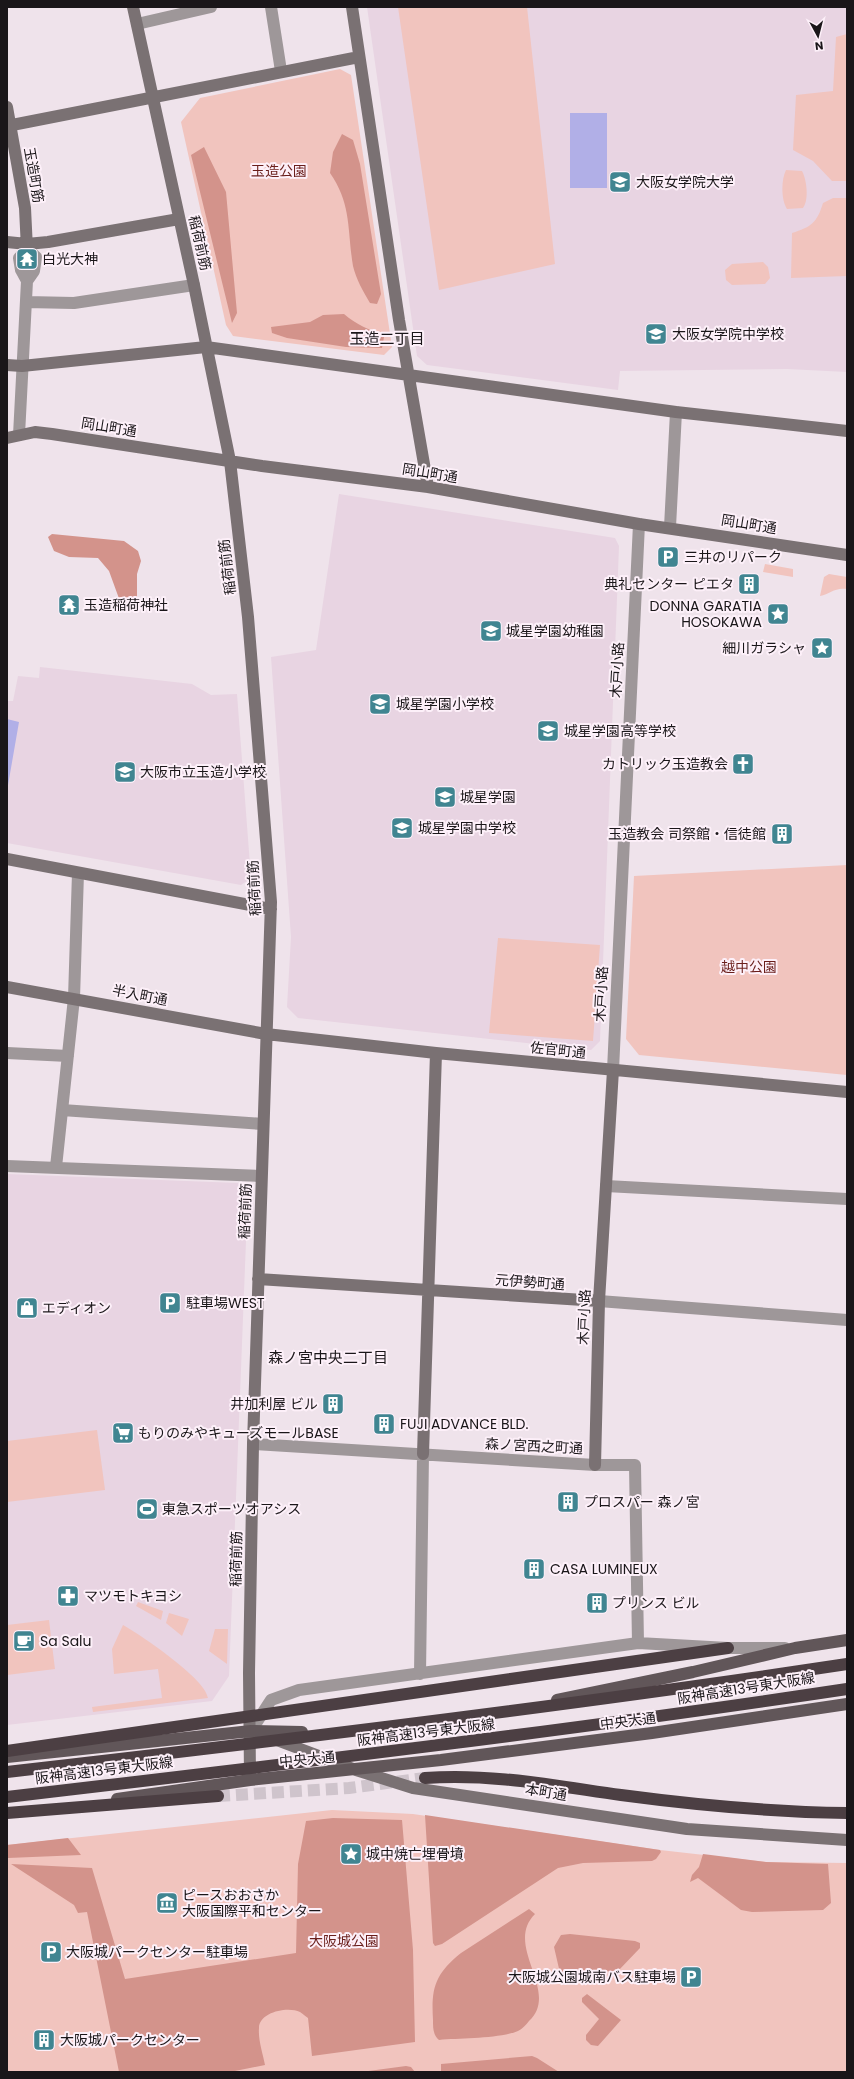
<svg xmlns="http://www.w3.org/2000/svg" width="854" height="2079" viewBox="0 0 854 2079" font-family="Poppins,'Noto Sans JP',sans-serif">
<rect width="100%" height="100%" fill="#efe3eb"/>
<path fill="#e8d4e2" d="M 367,7 L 847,7 L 847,372 L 787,369 L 620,371 L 618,390 L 427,365 L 417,356 Z
M 339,494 L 615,538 L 619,546 L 600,1041 L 591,1050 L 298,1018 L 287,1007 L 291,937 L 271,657 L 316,650 Z
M 40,667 L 192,684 L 211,695 L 237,694 L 251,878 L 241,885 L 7,843 L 7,701 L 13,701 L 18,676 L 39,678 Z
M 7,1174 L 238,1183 L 248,1190 L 229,1676 L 212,1701 L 7,1725 Z"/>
<path fill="#f1c4be" d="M 398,7 L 527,7 L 555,264 L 439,290 Z
M 847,34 L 847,181 L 832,181 L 813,161 L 793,150 L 796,95 L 833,91 L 836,37 Z
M 340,69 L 351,75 L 392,347 L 384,355 L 233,336 L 226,325 L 181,122 L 200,98 Z
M 786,170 L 802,171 C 807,180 809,200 803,208 L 787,209 C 781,200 781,180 786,170 Z
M 833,198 L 847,198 L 847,276 L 791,278 L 792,233 C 811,227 817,223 823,203 Z
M 763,262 L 768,267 L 770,278 L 765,284 L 732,285 L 726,280 L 725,270 L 732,264 Z
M 765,564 L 793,569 L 793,577 L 763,572 Z
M 829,574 L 847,577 L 847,589 C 835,587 830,594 820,596 L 824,577 Z
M 847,865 L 847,1075 L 639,1055 L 626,1039 L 634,876 Z
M 498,938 L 600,945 L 593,1041 L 489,1033 Z
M 97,1430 L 105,1490 L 7,1502 L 7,1441 Z
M 138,1602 L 163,1611 L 161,1620 L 136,1606 Z
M 169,1613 L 189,1619 L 182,1636 L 166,1623 Z
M 49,1620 L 55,1669 L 7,1675 L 7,1625 Z
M 123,1625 C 141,1635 206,1679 208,1698 L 93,1712 L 92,1707 L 162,1698 L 158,1669 L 114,1674 L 112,1649 Z
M 215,1629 L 228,1629 L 227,1664 L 209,1651 Z
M 332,1810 L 413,1814 L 660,1850 L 766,1862 L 847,1863 L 847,2072 L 7,2072 L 7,1845 Z"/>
<path fill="#d3938b" d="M 342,134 L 353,140 L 360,164 L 381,294 L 377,304 L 370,303 C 363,291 356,279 353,266 C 347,230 352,205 330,173 L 333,152 Z
M 204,147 L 226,192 L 237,313 L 232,323 L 191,155 Z
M 344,314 C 356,325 370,329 384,337 L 382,348 L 346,347 L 287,338 L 272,333 L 271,327 L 310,322 L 323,315 Z
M 52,534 L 124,541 L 138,551 L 141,561 L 137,574 L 137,606 L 131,610 L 121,604 L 109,571 L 98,558 L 69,557 L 54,551 L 48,537 Z
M 425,1815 L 660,1850 L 661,1852 L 656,1859 L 652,1861 L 583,1863 L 558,1868 L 442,1944 L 435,1946 L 433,1943 Z
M 333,1818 L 402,1820 L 413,1950 L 415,2042 L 312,2056 L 308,2018 C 305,2016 303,2014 300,2012 C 288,2006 259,2012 259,2028 C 258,2040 263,2054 265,2065 L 230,2072 L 119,2072 L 87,1912 L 78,1913 L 74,1905 L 11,1864 L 92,1868 L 125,1979 L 296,1953 L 298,1864 L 306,1821 Z
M 68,1838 L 81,1855 L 8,1858 L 7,1845 Z
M 703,1854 L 766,1862 L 828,1864 L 831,1903 L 823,1910 L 752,1912 L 741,1910 L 698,1878 L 690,1882 L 692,1875 L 699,1867 Z
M 529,1909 L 535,1914 C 503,1946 561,1991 529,2021 C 526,2025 522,2029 518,2031 C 499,2039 461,2038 439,2040 C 433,2035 433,2028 433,2020 C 431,1988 435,1974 461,1953 Z
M 570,1934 L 635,1941 L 640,1943 L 640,1948 L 618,1971 L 590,1972 L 568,1979 L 560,1973 L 554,1947 L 561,1935 Z
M 587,1994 L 621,2020 L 598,2046 L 591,2045 L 586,2040 L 586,2035 L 599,2019 L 582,2002 L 582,1998 Z
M 532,2056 L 537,2058 L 559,2072 L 441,2072 L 441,2064 Z
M 406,2066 L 411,2067 L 415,2072 L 361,2072 Z"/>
<path fill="#b1afe7" d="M 570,113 L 607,113 L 607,188 L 570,188 Z
M 7,719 L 19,722 L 7,791 Z"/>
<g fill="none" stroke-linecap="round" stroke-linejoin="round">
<path stroke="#cfc4cc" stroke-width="12" stroke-dasharray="12 6" stroke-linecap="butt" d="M 218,1796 L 349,1788 L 425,1778"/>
<path stroke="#9e9799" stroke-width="12" d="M 271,7 L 281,71
M 137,24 L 211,7
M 26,302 L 74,303 L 194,285
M 19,435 L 27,281 L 34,271 L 36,257 L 27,249 L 19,258 L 21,270 L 27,281
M 670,527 L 676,412
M 7,1053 L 68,1056
M 613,1070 L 639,524
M 62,1110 L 263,1124
M 7,1166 L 261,1176
M 56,1167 L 74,998 L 78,873
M 606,1186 L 847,1199
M 599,1301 L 847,1320
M 253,1444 L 595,1465 L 635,1465 L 638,1643
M 420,1674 L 423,1454
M 251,1731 L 271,1700 L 299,1690 L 638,1643 L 728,1648 L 785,1648"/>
<path stroke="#7a7173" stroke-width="12" d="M 133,7 L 194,285 L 230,461 L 248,617 L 271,902 L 253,1444 L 249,1673 L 250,1777
M 352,7 L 399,320 L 428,487
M 7,107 L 25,208 L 27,249
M 7,126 L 359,57
M 7,242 L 27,244 L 48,242 L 179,219
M 7,365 L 22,366 L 206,347 L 676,412 L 847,431
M 7,438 L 35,432 L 52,434 L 262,466 L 428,487 L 639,524 L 847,555
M 7,859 L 271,909
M 7,987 L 266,1034 L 436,1053 L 847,1092
M 258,1279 L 599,1301
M 423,1454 L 436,1053
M 595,1465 L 599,1301 L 613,1070
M 274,1739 L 356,1770 L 413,1788 L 687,1829 L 847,1840"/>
<path stroke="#615659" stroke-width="12" d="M 557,1700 L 693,1672 L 795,1648 L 847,1640
M 7,1757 L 251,1731 L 302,1732
M 117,1799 L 250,1780 L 441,1760 L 652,1733 L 847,1704"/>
<path stroke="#4c3f43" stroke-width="12" d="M 7,1751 L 728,1648
M 7,1772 C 288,1740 568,1706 847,1664
M 425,1778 C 491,1773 556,1786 621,1795 C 696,1805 771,1812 847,1813
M 7,1797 C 288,1764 568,1731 847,1689
M 7,1813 L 218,1796"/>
</g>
<defs>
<g id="university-square" transform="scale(1.15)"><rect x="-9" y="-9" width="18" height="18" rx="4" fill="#408591" stroke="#fdf0f9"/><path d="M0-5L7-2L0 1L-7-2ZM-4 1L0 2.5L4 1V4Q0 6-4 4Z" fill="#fff"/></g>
<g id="temple-square" transform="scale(1.15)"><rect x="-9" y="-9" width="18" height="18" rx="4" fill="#408591" stroke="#fdf0f9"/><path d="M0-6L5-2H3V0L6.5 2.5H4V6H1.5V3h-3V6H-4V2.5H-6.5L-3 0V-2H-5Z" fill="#fff"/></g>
<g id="school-square" transform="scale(1.15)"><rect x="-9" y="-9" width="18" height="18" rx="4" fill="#408591" stroke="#fdf0f9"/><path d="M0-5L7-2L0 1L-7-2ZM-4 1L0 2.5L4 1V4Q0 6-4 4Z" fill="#fff"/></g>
<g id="parking-square" transform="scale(1.15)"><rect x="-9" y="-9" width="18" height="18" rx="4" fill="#408591" stroke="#fdf0f9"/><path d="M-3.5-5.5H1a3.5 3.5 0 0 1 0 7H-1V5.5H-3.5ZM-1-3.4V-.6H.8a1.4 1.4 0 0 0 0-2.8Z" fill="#fff"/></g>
<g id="building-square" transform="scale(1.15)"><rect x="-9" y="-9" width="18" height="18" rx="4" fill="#408591" stroke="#fdf0f9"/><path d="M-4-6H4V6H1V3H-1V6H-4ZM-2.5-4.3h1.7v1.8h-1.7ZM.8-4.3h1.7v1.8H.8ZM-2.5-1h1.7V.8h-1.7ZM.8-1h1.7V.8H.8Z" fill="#fff"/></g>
<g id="sight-square" transform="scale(1.15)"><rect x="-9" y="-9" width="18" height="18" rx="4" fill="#408591" stroke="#fdf0f9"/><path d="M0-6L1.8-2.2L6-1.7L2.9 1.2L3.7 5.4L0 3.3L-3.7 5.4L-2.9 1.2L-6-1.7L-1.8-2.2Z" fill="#fff"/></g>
<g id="church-square" transform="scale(1.15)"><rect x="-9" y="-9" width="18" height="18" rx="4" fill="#408591" stroke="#fdf0f9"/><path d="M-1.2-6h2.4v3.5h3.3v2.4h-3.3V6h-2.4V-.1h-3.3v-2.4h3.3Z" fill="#fff"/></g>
<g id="shop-square" transform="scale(1.15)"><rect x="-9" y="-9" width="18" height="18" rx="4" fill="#408591" stroke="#fdf0f9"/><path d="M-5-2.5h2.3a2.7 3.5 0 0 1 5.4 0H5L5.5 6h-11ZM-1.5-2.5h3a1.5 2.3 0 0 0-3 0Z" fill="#fff"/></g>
<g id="supermarket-square" transform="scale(1.15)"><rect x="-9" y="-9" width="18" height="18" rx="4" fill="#408591" stroke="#fdf0f9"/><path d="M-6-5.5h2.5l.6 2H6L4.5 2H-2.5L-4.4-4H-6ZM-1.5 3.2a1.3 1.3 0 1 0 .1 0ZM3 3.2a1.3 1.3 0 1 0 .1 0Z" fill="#fff"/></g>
<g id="stadium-square" transform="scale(1.15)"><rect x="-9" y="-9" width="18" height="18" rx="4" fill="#408591" stroke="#fdf0f9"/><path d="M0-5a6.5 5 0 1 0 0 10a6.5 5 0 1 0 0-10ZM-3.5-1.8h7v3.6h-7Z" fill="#fff"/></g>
<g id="pharmacy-square" transform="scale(1.15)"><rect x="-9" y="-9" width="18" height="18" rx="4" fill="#408591" stroke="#fdf0f9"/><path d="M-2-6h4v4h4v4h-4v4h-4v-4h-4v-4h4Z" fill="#fff"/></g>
<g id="cafe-square" transform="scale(1.15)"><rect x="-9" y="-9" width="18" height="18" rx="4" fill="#408591" stroke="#fdf0f9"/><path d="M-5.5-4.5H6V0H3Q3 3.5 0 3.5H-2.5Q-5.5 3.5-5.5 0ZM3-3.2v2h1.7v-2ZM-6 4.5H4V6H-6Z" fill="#fff"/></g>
<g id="museum-square" transform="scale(1.15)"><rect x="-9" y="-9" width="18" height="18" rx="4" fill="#408591" stroke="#fdf0f9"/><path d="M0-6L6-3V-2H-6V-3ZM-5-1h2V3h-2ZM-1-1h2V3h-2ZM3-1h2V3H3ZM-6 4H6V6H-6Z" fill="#fff"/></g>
</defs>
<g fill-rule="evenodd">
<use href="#university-square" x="620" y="182"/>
<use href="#temple-square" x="27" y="259"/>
<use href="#school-square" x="656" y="334"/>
<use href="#parking-square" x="668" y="557"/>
<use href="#building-square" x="749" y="584"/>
<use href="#temple-square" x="69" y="605"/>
<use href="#sight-square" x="778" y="614"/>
<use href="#school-square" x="491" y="631"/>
<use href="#sight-square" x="822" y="648"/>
<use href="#school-square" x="380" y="704"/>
<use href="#school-square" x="548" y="731"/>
<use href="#church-square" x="743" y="764"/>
<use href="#school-square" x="125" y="772"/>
<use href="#school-square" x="445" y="797"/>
<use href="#school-square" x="402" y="828"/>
<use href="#building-square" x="782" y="834"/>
<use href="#parking-square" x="170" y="1303"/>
<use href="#shop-square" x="27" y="1308"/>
<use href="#building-square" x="333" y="1404"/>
<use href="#building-square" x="384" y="1424"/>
<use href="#supermarket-square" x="123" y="1433"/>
<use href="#building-square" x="568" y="1502"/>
<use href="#stadium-square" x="147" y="1509"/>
<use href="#building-square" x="534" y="1569"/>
<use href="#pharmacy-square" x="68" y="1596"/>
<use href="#building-square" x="597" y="1603"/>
<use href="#cafe-square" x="24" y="1641"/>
<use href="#sight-square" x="351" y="1854"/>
<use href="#museum-square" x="167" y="1903"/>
<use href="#parking-square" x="51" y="1952"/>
<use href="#parking-square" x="691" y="1977"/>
<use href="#building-square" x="44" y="2040"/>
</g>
<g text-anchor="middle" stroke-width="4" stroke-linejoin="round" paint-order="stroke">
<g font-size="14" fill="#6a1e1b" stroke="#fdf0f9">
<text x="279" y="176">玉造公園</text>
<text x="749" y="972">越中公園</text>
<text x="344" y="1946">大阪城公園</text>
</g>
<g font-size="14" fill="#1a1619" stroke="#fdf0f9">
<text transform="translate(34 175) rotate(80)" y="5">玉造町筋</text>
<text transform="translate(200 243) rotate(77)" y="5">稲荷前筋</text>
<text transform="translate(109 427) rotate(9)" y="5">岡山町通</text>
<text transform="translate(430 473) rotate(9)" y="5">岡山町通</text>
<text transform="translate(749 524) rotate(9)" y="5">岡山町通</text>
<text transform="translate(227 567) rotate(-97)" y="5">稲荷前筋</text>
<text transform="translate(617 670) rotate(-87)" y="5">木戸小路</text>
<text transform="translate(254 888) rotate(-93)" y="5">稲荷前筋</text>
<text transform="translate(601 994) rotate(-87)" y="5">木戸小路</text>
<text transform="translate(140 995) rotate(11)" y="5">半入町通</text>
<text transform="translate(558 1050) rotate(6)" y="5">佐官町通</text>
<text transform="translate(245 1211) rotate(-88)" y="5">稲荷前筋</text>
<text transform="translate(530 1282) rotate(4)" y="5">元伊勢町通</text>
<text transform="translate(584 1317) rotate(-88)" y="5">木戸小路</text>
<text transform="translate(534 1446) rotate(3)" y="5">森ノ宮西之町通</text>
<text transform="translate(236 1559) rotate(-89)" y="5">稲荷前筋</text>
<text transform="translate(746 1688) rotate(-9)" y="5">阪神高速13号東大阪線</text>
<text transform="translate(628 1721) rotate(-7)" y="5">中央大通</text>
<text transform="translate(426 1732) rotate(-7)" y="5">阪神高速13号東大阪線</text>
<text transform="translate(307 1759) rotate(-5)" y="5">中央大通</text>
<text transform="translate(104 1770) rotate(-7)" y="5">阪神高速13号東大阪線</text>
<text transform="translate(546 1792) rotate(9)" y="5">本町通</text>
</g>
<g font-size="14" fill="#1a1619" stroke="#fdf0f9" text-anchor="start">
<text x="636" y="187">大阪女学院大学</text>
<text x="42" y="264">白光大神</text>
<text x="672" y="339">大阪女学院中学校</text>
<text x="684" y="562">三井のリパーク</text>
<text x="734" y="589" text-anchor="end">典礼センター ピエタ</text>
<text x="84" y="610">玉造稲荷神社</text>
<text x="762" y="611" text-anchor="end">DONNA GARATIA<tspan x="762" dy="16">HOSOKAWA</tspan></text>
<text x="506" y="636">城星学園幼稚園</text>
<text x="806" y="653" text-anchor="end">細川ガラシャ</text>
<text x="396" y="709">城星学園小学校</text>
<text x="564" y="736">城星学園高等学校</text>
<text x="728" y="769" text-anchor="end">カトリック玉造教会</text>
<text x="140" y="777">大阪市立玉造小学校</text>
<text x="460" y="802">城星学園</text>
<text x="418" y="833">城星学園中学校</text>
<text x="766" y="839" text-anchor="end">玉造教会 司祭館・信徒館</text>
<text x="186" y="1308">駐車場WEST</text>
<text x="42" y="1313">エディオン</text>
<text x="318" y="1409" text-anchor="end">井加利屋 ビル</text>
<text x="400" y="1429">FUJI ADVANCE BLD.</text>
<text x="138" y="1438">もりのみやキューズモールBASE</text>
<text x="584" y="1507">プロスパー 森ノ宮</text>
<text x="162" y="1514">東急スポーツオアシス</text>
<text x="550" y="1574">CASA LUMINEUX</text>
<text x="84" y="1601">マツモトキヨシ</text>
<text x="612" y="1608">プリンス ビル</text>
<text x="40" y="1646">Sa Salu</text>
<text x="366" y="1859">城中焼亡埋骨墳</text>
<text x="182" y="1900">ピースおおさか<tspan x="182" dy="16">大阪国際平和センター</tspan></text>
<text x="66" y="1957">大阪城パークセンター駐車場</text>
<text x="676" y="1982" text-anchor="end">大阪城公園城南バス駐車場</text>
<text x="60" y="2045">大阪城パークセンター</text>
</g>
<g font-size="15" fill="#1a1619" stroke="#fdf0f9">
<text x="387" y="344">玉造二丁目</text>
<text x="328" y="1363">森ノ宮中央二丁目</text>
</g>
</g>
<rect width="854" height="2079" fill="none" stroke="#1a1619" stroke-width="16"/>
<g transform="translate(818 36) rotate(173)" stroke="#fdf0f9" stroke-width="3" paint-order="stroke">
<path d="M0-3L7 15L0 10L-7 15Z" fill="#1a1619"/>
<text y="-6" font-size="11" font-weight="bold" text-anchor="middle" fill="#1a1619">N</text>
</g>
</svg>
